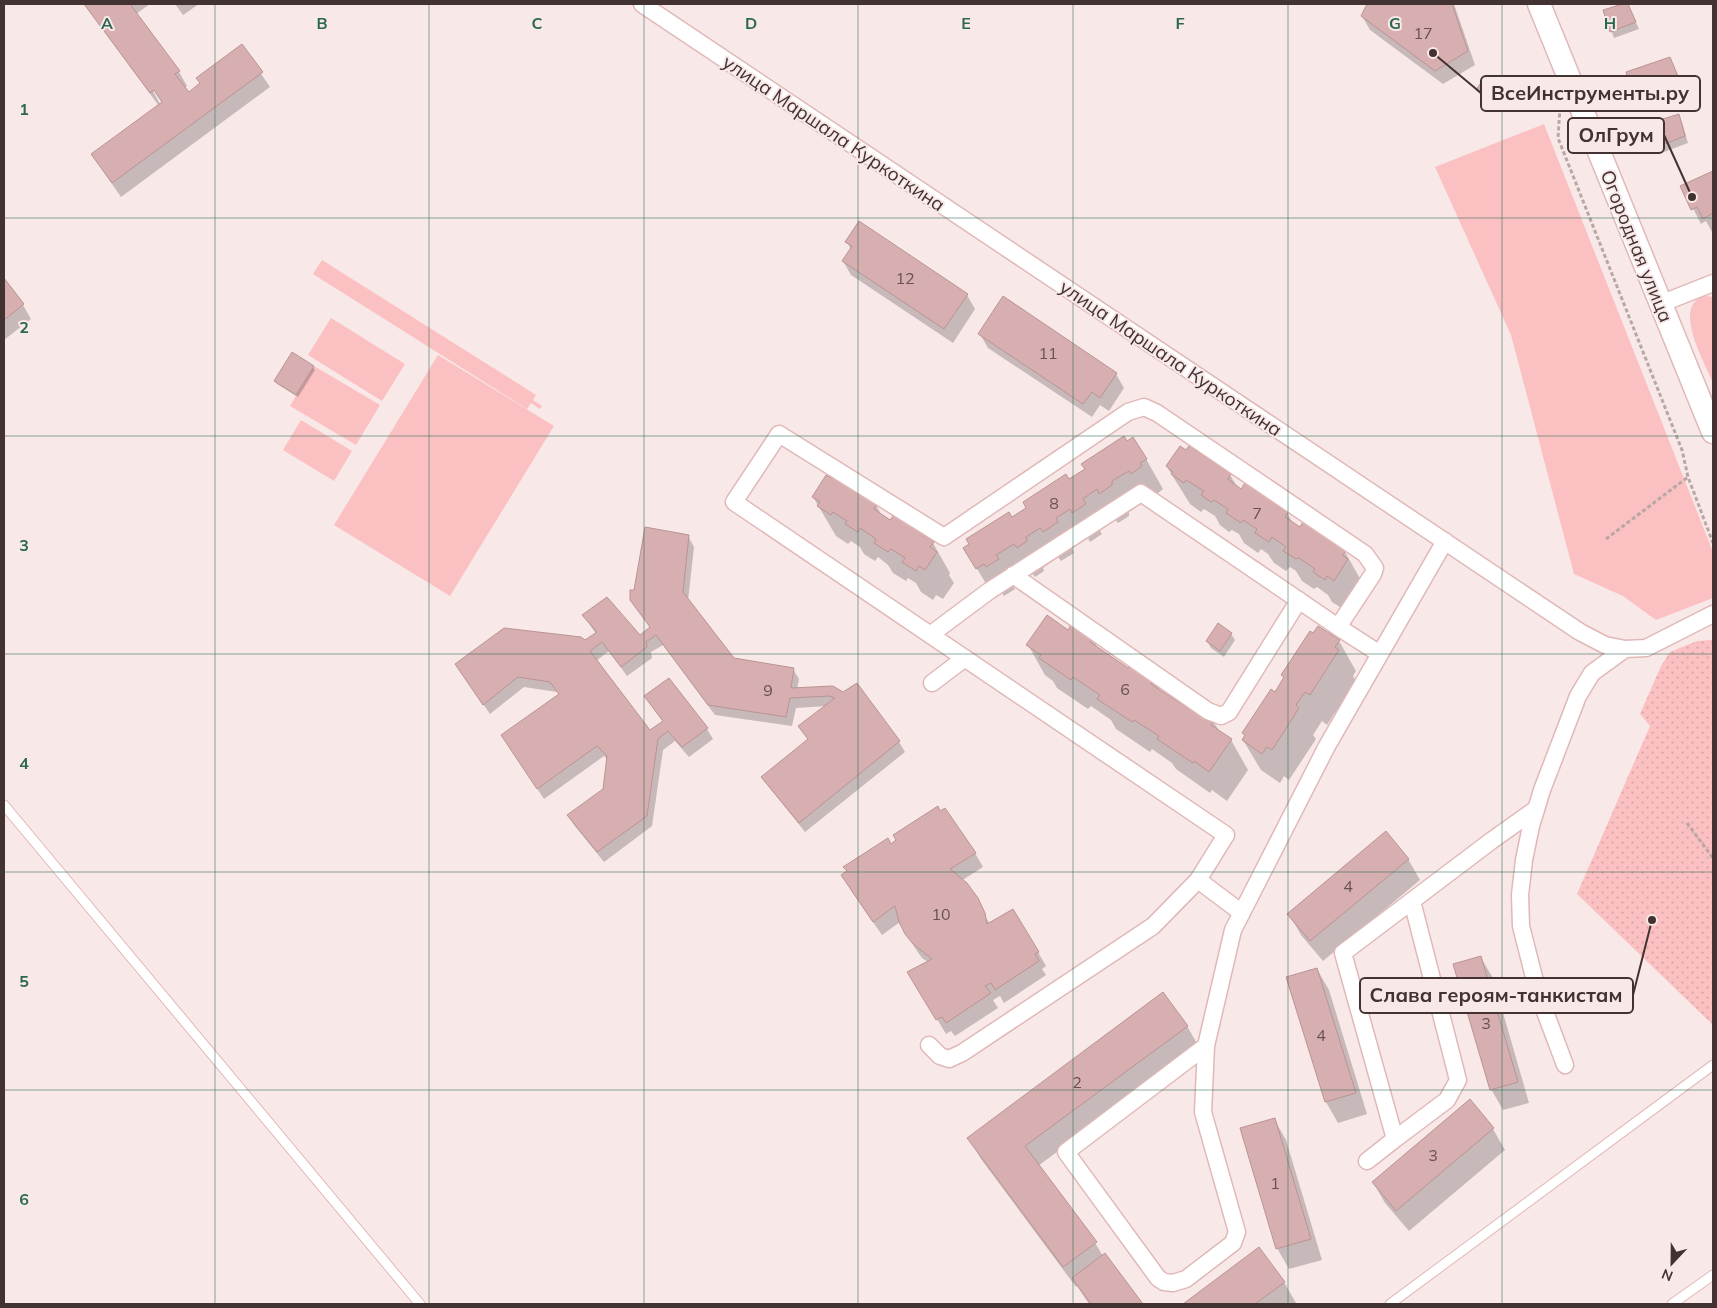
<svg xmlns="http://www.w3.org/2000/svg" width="1717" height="1308" viewBox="0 0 1717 1308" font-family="Mulish,sans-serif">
<defs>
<pattern id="park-dots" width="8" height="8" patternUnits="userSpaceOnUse" patternTransform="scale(1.25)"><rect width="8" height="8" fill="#fbc0c1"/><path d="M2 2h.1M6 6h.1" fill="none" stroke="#d8a5a6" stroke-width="1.8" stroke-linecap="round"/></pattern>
</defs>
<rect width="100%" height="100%" fill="#f9e8e8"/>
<path fill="#fbc0c1" d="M 1544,124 L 1713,552 L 1713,598 L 1656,620 L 1623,596 L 1574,574 L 1511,335 L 1435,167 Z
M 322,260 L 536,395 L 533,400 L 542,406 L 540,409 L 531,403 L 527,409 L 313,274 Z
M 1706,296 L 1713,297 L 1713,383 C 1705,363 1670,303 1706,296 Z
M 331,318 L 405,364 L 382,401 L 308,355 Z
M 438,355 L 554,426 L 450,596 L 334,525 Z
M 314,366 L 380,405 L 356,445 L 290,406 Z
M 301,420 L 352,451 L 334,481 L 283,450 Z"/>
<path fill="url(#park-dots)" d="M 1713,640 L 1713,1025 L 1577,894 L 1650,726 L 1640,714 L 1661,666 L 1670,652 L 1697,641 Z"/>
<path fill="#0003" fill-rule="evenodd" d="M 84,4 L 150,4 L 136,14 L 179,72 L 187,86 L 184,88 L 188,94 L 242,46 L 270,87 L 121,197 L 92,155 L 159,106 ZM 152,84 L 163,104 L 160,104 L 150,85 Z
M 175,4 L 199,4 L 183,15 Z
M 1369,4 L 1454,4 L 1475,65 L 1443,84 L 1370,30 L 1362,16 Z
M 1627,4 L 1639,29 L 1614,38 L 1604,11 Z
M 1670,58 L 1683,88 L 1640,106 L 1636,100 L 1628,73 Z
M 1477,90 L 1495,92 L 1497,95 L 1491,102 Z
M 1678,116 L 1682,122 L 1688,143 L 1664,152 L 1660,145 Z
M 1713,172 L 1713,231 L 1712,232 L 1706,221 L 1701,224 L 1682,187 Z
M 847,242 L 967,295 L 975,309 L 953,343 L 851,275 L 843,261 L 851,250 Z
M 4,280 L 23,305 L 31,319 L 4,340 Z
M 980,334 L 1116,374 L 1124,388 L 1109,411 L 1100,405 L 1092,417 L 988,348 Z
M 313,367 L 315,370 L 298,397 L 277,384 L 275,381 Z
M 1146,459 L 1163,489 L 1157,494 L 1159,497 L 1147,500 L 1129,512 L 1129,516 L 1118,523 L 1115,519 L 1099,529 L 1102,534 L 1090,542 L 1088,538 L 1072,548 L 1074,553 L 1061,561 L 1058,557 L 1043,568 L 1044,571 L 1035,577 L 1032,573 L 1013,586 L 1015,589 L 1004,596 L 1002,593 L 995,598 L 964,548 L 1069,481 Z
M 1167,467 L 1230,475 L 1238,488 L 1287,513 L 1294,525 L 1345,552 L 1362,582 L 1343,609 L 1332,602 L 1328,595 L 1317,587 L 1314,589 L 1302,581 L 1296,571 L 1290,567 L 1286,571 L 1274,563 L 1268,554 L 1261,549 L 1258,553 L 1244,543 L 1239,534 L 1232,530 L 1229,532 L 1220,525 L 1215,516 L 1204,509 L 1201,512 L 1190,504 Z
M 813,497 L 876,505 L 882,516 L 933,543 L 950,573 L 949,575 L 954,583 L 943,599 L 936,595 L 933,600 L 921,592 L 916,583 L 908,578 L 906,581 L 893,573 L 888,565 L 878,557 L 875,561 L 864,554 L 860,547 L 851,541 L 848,544 L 836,536 Z
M 688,536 L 694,547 L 688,601 L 733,659 L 793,669 L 799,679 L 797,689 L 843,693 L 856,685 L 899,742 L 905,752 L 805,832 L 769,787 L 763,777 L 808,740 L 800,727 L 826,706 L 796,708 L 792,726 L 715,715 L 663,645 L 651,652 L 652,658 L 627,676 L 609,651 L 596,661 L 649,731 L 663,722 L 645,696 L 669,680 L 707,729 L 713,739 L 689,757 L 675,741 L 663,750 L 652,826 L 604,862 L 574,825 L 568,815 L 604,790 L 607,759 L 604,756 L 544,799 L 509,746 L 559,695 L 557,692 L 524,687 L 490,714 L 456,665 L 585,642 L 596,634 L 584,616 L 639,637 L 651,628 L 631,600 L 635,591 Z
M 1068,631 L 1092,638 L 1099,650 L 1128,670 L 1154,680 L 1161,692 L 1189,711 L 1213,721 L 1220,732 L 1231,740 L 1248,770 L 1227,801 L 1212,790 L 1210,793 L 1176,769 L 1172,763 L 1152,749 L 1150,752 L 1116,729 L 1111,720 L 1091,706 L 1088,709 L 1057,688 L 1053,681 L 1045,675 L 1028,645 Z
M 1231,634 L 1235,640 L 1224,657 L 1211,648 L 1207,641 Z
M 1314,635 L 1339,641 L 1356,671 L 1353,676 L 1356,681 L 1327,725 L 1322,721 L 1313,735 L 1316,739 L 1289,780 L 1284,776 L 1280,783 L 1261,770 L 1243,740 L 1246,736 L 1244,733 L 1275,693 L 1285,678 L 1282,675 Z
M 891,845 L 975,853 L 983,867 L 961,881 L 990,924 L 1038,952 L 1046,966 L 1042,969 L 1046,975 L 1004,1003 L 1000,996 L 993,1000 L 998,1008 L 955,1036 L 951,1031 L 946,1034 L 909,972 L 928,962 L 922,958 L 915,948 L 900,922 L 882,935 L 850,889 Z
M 1408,859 L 1420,880 L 1323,961 L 1301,935 L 1289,914 Z
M 1481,958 L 1493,978 L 1529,1103 L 1503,1110 L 1491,1089 Z
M 1317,969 L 1329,990 L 1367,1114 L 1338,1123 L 1326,1102 L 1288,978 Z
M 1187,1026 L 1199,1047 L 1038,1166 L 1095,1243 L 1103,1256 L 1105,1255 L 1141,1304 L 1089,1304 L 1077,1286 L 1076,1287 L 981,1159 L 969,1138 Z
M 1470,1101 L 1493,1129 L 1505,1150 L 1409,1231 L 1385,1203 L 1373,1182 Z
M 1274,1119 L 1286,1140 L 1322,1260 L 1289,1269 L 1277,1248 Z
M 1259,1249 L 1284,1282 L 1296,1303 L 1185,1304 Z"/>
<path fill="#d8afb0" stroke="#ba9393" d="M 84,4 L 130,4 L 180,71 L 175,74 L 189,92 L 200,83 L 196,78 L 242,44 L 263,72 L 112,183 L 91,154 L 162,102 L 154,90 L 150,93 Z
M 1367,4 L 1452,4 L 1468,51 L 1435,71 L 1361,16 Z
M 1623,4 L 1628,4 L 1636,22 L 1610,32 L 1603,10 Z
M 1670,57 L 1680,81 L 1635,100 L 1626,72 Z
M 1482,81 L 1496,91 L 1489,100 L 1476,90 Z
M 1679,114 L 1685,136 L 1659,146 L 1653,122 Z
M 1713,171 L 1713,213 L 1703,219 L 1697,207 L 1691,210 L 1680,186 Z
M 859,221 L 968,294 L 944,329 L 842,261 L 852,246 L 845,242 Z
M 4,278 L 24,304 L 4,320 Z
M 1003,296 L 1117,373 L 1100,398 L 1092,392 L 1083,404 L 978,334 Z
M 292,352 L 314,366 L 296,395 L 274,381 Z
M 1124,436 L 1127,441 L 1133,437 L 1147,459 L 1140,463 L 1142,466 L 1131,474 L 1129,471 L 1112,481 L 1112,485 L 1099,494 L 1097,489 L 1083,499 L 1086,504 L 1072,513 L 1070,509 L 1056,518 L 1058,522 L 1043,532 L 1040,528 L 1026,537 L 1027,541 L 1017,548 L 1014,544 L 996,555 L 999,559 L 986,567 L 984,564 L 976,569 L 963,548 L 969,544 L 966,539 L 1009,512 L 1012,517 L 1026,508 L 1023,502 L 1066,474 L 1069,479 L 1085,469 L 1081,464 Z
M 1180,446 L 1186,450 L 1189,446 L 1231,474 L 1228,479 L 1241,489 L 1245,483 L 1288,513 L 1285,517 L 1300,527 L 1303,522 L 1346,551 L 1342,555 L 1348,559 L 1334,581 L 1327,576 L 1325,580 L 1313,572 L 1315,569 L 1299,558 L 1296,559 L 1283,551 L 1286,547 L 1272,537 L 1269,542 L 1255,533 L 1257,529 L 1243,520 L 1241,523 L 1226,513 L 1228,509 L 1214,500 L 1211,502 L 1201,495 L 1204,491 L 1186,480 L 1184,483 L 1171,474 L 1173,472 L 1166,466 Z
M 826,475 L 833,479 L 835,476 L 877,504 L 874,509 L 890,520 L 894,515 L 934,542 L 930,547 L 937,552 L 925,570 L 919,566 L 916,571 L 902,562 L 905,558 L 891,549 L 888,552 L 874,543 L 876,539 L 860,528 L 858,532 L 845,524 L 847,521 L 833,512 L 831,515 L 817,506 L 820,502 L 812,497 Z
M 645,527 L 689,535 L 683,592 L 734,658 L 794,668 L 791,688 L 833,686 L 843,692 L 857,683 L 900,741 L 799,823 L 761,777 L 808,739 L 798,726 L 835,698 L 829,696 L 790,698 L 786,717 L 708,705 L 656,635 L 646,642 L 647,647 L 621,667 L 602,642 L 590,651 L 650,730 L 663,721 L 644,696 L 669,678 L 708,728 L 682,747 L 668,731 L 658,739 L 647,816 L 597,852 L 567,815 L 603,789 L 607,756 L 597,746 L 537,789 L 501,735 L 559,694 L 550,682 L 518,677 L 483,705 L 455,664 L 504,628 L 581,637 L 585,640 L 597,632 L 582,615 L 607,597 L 640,635 L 650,627 L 630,600 L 630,590 L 634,590 Z
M 1047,615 L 1068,630 L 1072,623 L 1093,637 L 1090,642 L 1128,668 L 1131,663 L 1155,679 L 1151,684 L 1189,709 L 1192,705 L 1214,720 L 1211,725 L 1232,739 L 1209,772 L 1194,761 L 1193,763 L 1157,739 L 1159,736 L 1134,720 L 1132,722 L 1097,699 L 1100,695 L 1073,677 L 1071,680 L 1039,658 L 1041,655 L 1026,645 Z
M 1218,623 L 1232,633 L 1220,651 L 1206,641 Z
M 1318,626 L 1340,640 L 1335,647 L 1339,650 L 1310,695 L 1305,692 L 1296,705 L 1299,708 L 1272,750 L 1267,747 L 1262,754 L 1242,740 L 1245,735 L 1242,733 L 1271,689 L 1275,692 L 1284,677 L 1281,675 L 1310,631 L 1313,633 Z
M 938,806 L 940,811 L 945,808 L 976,853 L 950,869 L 967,883 L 978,898 L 985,913 L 987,924 L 1013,909 L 1039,952 L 1035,954 L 1039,961 L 995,990 L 991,983 L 985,986 L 991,993 L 946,1023 L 942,1017 L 936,1020 L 907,972 L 932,959 L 913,944 L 905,934 L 899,922 L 895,906 L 873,922 L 841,875 L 847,871 L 843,867 L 888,838 L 891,844 L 896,840 L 893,835 Z
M 1386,831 L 1409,859 L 1310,941 L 1287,914 Z
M 1481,956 L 1518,1082 L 1490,1090 L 1453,964 Z
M 1317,968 L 1356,1093 L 1325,1102 L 1286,977 Z
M 1163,992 L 1188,1026 L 1025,1146 L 1097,1242 L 1063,1267 L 967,1138 Z
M 1470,1099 L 1494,1128 L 1396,1211 L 1372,1182 Z
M 1275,1118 L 1311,1239 L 1276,1249 L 1240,1128 Z
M 1259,1247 L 1285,1282 L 1255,1304 L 1183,1304 Z
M 1105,1253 L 1143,1304 L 1091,1304 L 1072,1278 Z"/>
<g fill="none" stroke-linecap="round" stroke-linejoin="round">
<g stroke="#e1b8b8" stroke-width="11">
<path id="lane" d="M 4,805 L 420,1304
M 1390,1304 L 1713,1065
M 1672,1304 L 1713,1275"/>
</g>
<g stroke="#e1b8b8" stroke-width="19">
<path id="street" d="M 642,4 L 1580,632 L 1605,645 L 1625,649 L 1646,648 L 1713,614
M 1660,304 L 1713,283
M 1013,575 L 1208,711 L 1221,716 L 1229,712 L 1299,600
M 930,635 L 989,591 L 1141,493 L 1338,627
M 932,683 L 965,658
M 1242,913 L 1198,880 L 1226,835 L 734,502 L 779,434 L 944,537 L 1128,412 L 1144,407 L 1157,413 L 1365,554 L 1375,568 L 1373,574 L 1338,627 L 1380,654
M 929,1045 L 940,1056 L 949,1059 L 962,1053 L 1153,926 L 1198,880
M 1206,1046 L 1203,1112 L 1237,1232 L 1233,1243 L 1186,1279 L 1173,1283 L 1164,1282 L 1158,1278 L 1066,1152 L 1206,1046 L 1233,930 L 1327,746 L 1445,541
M 1565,1065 L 1538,993 L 1521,926 L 1520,895 L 1524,860 L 1531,826 L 1542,790 L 1578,696 L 1592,673 L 1625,649
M 1395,1139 L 1447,1100 L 1458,1080 L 1412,901
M 1367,1161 L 1395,1139 L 1343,953 L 1491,841 L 1536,809"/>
</g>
<g stroke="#e1b8b8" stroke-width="25">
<path id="secondary" d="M 1539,4 L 1713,432"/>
</g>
<path stroke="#b8a7a7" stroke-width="3" stroke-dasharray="4 2.5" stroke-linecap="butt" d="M 1560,107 L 1558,138 L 1682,450 L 1688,477 L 1713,543
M 1606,539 L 1688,477
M 1687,823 L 1713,858"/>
<use href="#lane" stroke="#fff" stroke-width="9"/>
<use href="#street" stroke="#fff" stroke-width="16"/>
<use href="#secondary" stroke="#fff" stroke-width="22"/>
</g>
<path fill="none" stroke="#2b6751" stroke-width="1" stroke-opacity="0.55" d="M 215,4 L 215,1304M 429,4 L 429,1304M 644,4 L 644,1304M 858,4 L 858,1304M 1073,4 L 1073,1304M 1288,4 L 1288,1304M 1502,4 L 1502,1304M 4,218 L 1713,218M 4,436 L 1713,436M 4,654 L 1713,654M 4,872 L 1713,872M 4,1090 L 1713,1090"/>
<g text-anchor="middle" stroke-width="4" stroke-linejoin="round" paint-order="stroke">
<g font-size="16" fill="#685152">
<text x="1423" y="39">17</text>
<text x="905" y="284">12</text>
<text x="1048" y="359">11</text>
<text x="1054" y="509">8</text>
<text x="1257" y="519">7</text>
<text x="1125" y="695">6</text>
<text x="768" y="696">9</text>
<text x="1348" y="892">4</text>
<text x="941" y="920">10</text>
<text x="1486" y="1029">3</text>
<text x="1321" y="1041">4</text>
<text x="1077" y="1088">2</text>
<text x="1433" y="1161">3</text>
<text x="1275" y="1189">1</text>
</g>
<g font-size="19" fill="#423232" stroke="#f9e8e8">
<text transform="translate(834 133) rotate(34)" y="7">улица Маршала Куркоткина</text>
<text transform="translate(1637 246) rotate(68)" y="7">Огородная улица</text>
<text transform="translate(1171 358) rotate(34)" y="7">улица Маршала Куркоткина</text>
</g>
</g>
<g font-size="16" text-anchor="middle" font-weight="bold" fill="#2b6751" stroke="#f9e8e8" stroke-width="4" stroke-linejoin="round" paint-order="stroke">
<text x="107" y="29">A</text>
<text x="322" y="29">B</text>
<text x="537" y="29">C</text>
<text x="751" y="29">D</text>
<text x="966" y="29">E</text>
<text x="1180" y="29">F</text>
<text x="1395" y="29">G</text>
<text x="1610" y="29">H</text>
<text x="24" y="115">1</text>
<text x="24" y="333">2</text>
<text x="24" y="551">3</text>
<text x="24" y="769">4</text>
<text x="24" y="987">5</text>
<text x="24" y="1205">6</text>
</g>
<path fill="none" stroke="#423232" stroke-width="2" d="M1433 53L1481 93M1692 197L1664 135M1652 920L1633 995"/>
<g fill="#423232" stroke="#f9e8e8" stroke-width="2">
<circle cx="1433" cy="53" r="5"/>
<circle cx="1692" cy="197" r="5"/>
<circle cx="1652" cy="920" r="5"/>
</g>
<g fill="#f9e8e8" stroke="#423232" stroke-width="2">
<rect x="1481" y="76" width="219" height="35" rx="5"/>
<rect x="1568" y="118" width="96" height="35" rx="5"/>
<rect x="1360" y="978" width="273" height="35" rx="5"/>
</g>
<g font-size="20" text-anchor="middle" font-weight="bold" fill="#423232">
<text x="1590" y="100">ВсеИнструменты.ру</text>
<text x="1616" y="142">ОлГрум</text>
<text x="1496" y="1002">Слава героям-танкистам</text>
</g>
<rect width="1717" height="1308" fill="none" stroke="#423232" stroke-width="10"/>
<g transform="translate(1672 1263) rotate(202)" stroke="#f9e8e8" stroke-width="4" paint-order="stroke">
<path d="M0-4L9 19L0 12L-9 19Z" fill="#423232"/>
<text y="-8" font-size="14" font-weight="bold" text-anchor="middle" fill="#423232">N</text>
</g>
</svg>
